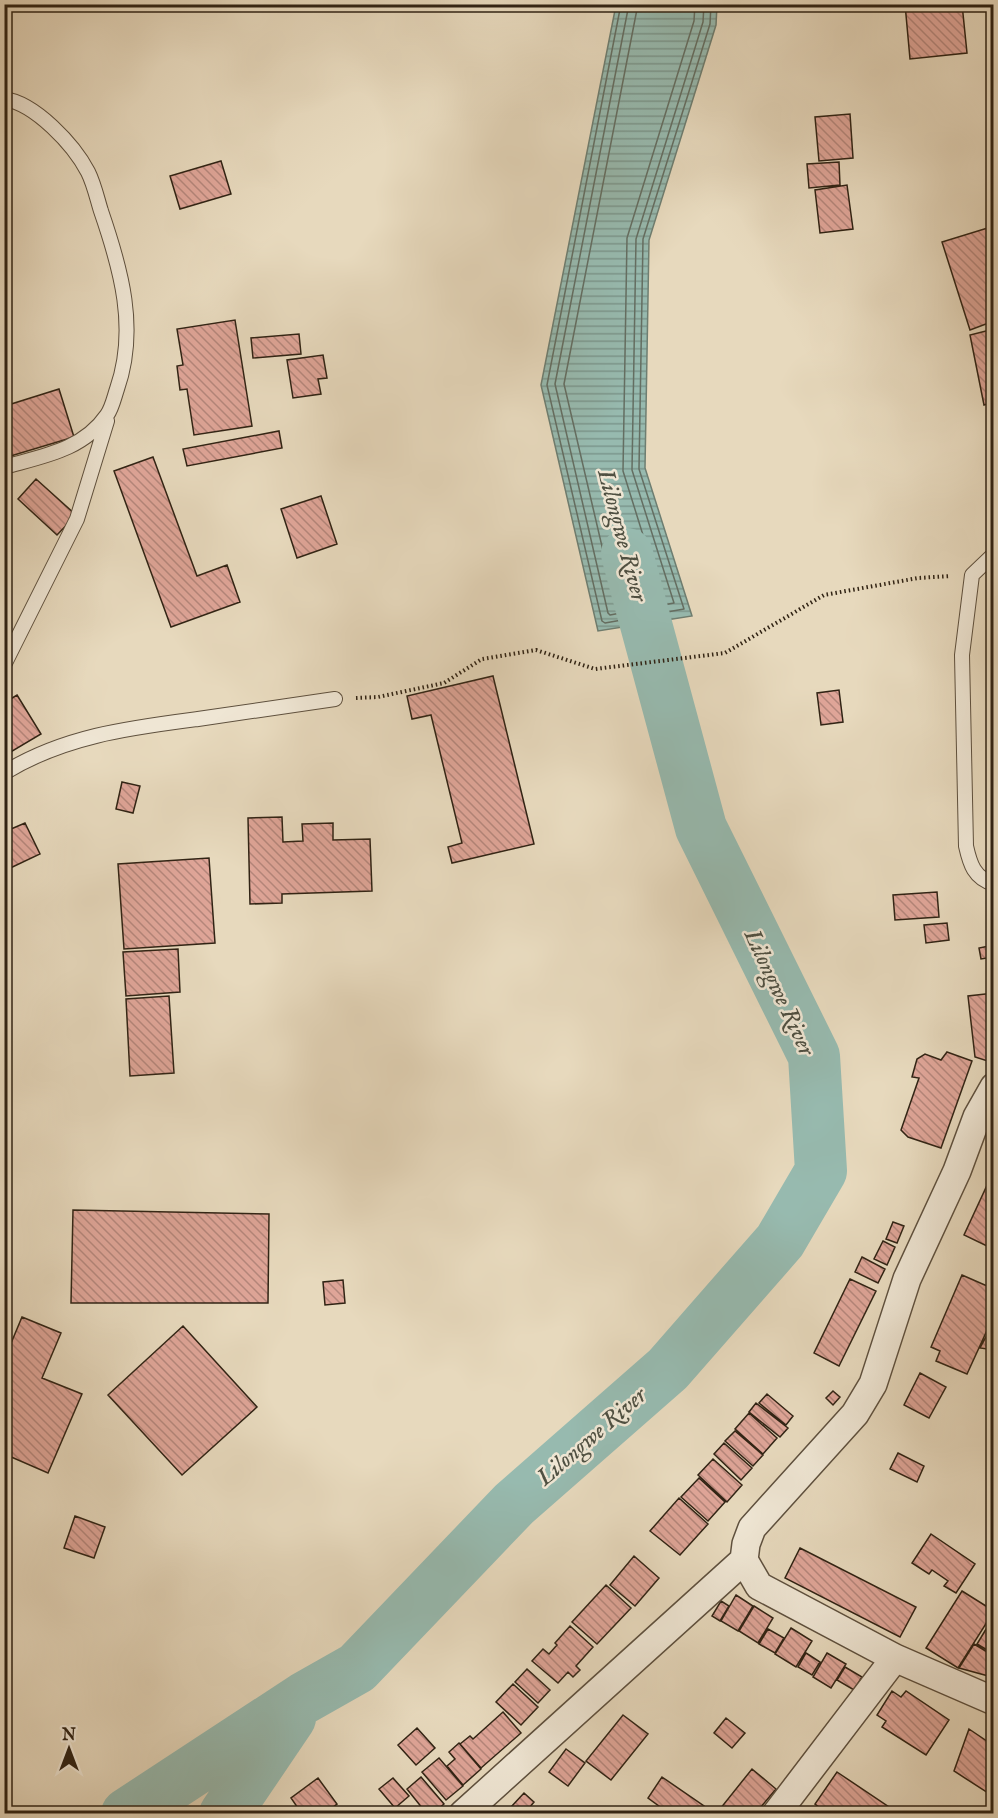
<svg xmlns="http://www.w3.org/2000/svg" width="998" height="1818" viewBox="0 0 998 1818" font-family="'IM FELL English',serif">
<defs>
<pattern id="water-rules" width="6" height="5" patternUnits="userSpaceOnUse" patternTransform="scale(1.5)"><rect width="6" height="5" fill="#97baaf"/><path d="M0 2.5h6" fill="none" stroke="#7c978d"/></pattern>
<pattern id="building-back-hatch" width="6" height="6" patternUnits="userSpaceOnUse" patternTransform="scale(1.5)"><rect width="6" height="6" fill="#dfa598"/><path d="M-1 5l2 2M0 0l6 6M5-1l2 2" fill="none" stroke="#b5867b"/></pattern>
</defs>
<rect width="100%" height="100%" fill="#e7d9bd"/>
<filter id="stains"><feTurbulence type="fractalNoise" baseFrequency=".00333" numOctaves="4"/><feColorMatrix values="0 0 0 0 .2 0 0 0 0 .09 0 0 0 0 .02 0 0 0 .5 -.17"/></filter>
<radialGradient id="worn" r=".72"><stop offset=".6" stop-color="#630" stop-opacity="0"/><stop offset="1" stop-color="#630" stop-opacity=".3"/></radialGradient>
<path fill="url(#water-rules)" stroke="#6e7e71" stroke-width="1.5" d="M 616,5 L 717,5 L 716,25 L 649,240 L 645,468 L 692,616 L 598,631 L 541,385 Z"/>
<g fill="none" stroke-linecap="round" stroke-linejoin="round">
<path stroke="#646e62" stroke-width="1.5" d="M 621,4 L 547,385 L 602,621 L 605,623 L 684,609 L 639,469 L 643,239 L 710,24 L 711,4
M 629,4 L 555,384 L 608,613 L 610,615 L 674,603 L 632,470 L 636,239 L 703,22 L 704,4
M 638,4 L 564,384 L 615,602 L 617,605 L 662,596 L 623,471 L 627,238 L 694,21 L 695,4"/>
<path stroke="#97baaf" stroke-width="52" d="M 127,1814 L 304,1698 L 357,1668 L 514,1504 L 668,1369 L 780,1241 L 821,1171 L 814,1056 L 701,828 L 627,554
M 225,1814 L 290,1718"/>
</g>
<path fill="url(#building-back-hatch)" stroke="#302314" stroke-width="1.5" d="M 905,4 L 962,4 L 967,53 L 910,59 Z
M 850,114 L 853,158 L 819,161 L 815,117 Z
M 221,161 L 231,194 L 180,209 L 170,176 Z
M 839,162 L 840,185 L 809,188 L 807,164 Z
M 847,185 L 853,229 L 820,233 L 815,190 Z
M 994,226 L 994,321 L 970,330 L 942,242 Z
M 235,320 L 252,426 L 194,435 L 187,389 L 180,390 L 177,366 L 183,365 L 177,329 Z
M 994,329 L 994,402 L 984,405 L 970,335 Z
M 299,334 L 301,354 L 253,358 L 251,338 Z
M 323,355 L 327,378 L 318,379 L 321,394 L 293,398 L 287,360 Z
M 59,389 L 74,437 L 4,458 L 4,395 L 8,405 Z
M 279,431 L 282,448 L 187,466 L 183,449 Z
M 153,457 L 197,576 L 227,565 L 240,602 L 171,627 L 114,471 Z
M 36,479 L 76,515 L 57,535 L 18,499 Z
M 321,496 L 337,544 L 297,558 L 281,509 Z
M 493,676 L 534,844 L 452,863 L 448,847 L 462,843 L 431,715 L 412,719 L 407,696 Z
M 839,690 L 843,722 L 821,725 L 817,693 Z
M 17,695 L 41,734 L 4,756 L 4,703 Z
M 122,782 L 140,786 L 133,813 L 116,809 Z
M 282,817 L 283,842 L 303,841 L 302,824 L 333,823 L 333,840 L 370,839 L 372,891 L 282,894 L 282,903 L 250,904 L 248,818 Z
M 25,823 L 40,854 L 4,871 L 4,832 Z
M 209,858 L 215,943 L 124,949 L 118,864 Z
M 937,892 L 939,917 L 895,920 L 893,895 Z
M 947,923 L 949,940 L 926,943 L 924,925 Z
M 994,945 L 994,964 L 988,965 L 987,958 L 981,959 L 979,948 Z
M 178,949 L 180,992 L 126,996 L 123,952 Z
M 994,993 L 994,1063 L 975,1057 L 968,996 Z
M 169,996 L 174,1073 L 130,1076 L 126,999 Z
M 947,1052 L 972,1061 L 941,1148 L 908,1137 L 901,1130 L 919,1078 L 912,1077 L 917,1059 L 925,1054 L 941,1060 Z
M 989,1181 L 994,1183 L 994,1237 L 989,1247 L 964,1235 Z
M 73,1210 L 269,1214 L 268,1303 L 71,1303 Z
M 893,1222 L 904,1226 L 897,1243 L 886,1239 Z
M 883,1241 L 895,1247 L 887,1265 L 874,1259 Z
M 862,1257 L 885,1269 L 878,1283 L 855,1272 Z
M 962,1275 L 994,1289 L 994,1315 L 967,1374 L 936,1361 L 940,1351 L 931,1347 Z
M 850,1279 L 876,1291 L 839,1366 L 814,1353 Z
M 343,1280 L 345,1303 L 325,1305 L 323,1282 Z
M 22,1317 L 61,1333 L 42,1378 L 82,1394 L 48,1473 L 9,1456 L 4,1466 L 4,1360 Z
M 994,1322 L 994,1350 L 980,1348 Z
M 183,1326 L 257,1407 L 182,1475 L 108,1395 Z
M 920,1373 L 946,1387 L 929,1418 L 904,1405 Z
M 833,1391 L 840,1397 L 833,1405 L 826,1398 Z
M 767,1394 L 793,1416 L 786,1425 L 759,1403 Z
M 756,1403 L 788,1428 L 780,1437 L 749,1412 Z
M 749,1413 L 777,1438 L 763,1454 L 735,1429 Z
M 735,1431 L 763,1455 L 753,1466 L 725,1441 Z
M 724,1443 L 752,1468 L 741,1480 L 714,1454 Z
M 898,1453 L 924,1466 L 917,1482 L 890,1469 Z
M 713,1459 L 742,1485 L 727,1502 L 698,1475 Z
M 990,1464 L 994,1464 L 994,1493 L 990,1492 Z
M 699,1478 L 725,1502 L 708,1521 L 681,1497 Z
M 679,1498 L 708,1524 L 680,1555 L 650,1531 Z
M 75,1516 L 105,1527 L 94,1558 L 64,1548 Z
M 931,1534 L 975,1564 L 956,1593 L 944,1586 L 948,1581 L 932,1570 L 929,1574 L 912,1563 Z
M 800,1548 L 916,1607 L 900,1637 L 785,1578 Z
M 634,1556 L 659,1578 L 635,1606 L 610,1585 Z
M 606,1585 L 631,1608 L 597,1644 L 572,1622 Z
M 962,1591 L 994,1611 L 958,1668 L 926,1648 Z
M 736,1595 L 753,1606 L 738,1631 L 721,1621 Z
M 721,1601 L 729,1606 L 720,1621 L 712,1616 Z
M 754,1606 L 773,1618 L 758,1643 L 739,1631 Z
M 994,1616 L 994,1654 L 977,1644 Z
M 570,1626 L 593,1647 L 576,1666 L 580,1670 L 573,1677 L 568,1672 L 558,1683 L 532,1661 L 543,1649 L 549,1654 L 557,1645 L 555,1643 Z
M 791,1628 L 812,1641 L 796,1667 L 775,1654 Z
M 768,1629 L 784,1638 L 775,1653 L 759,1644 Z
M 974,1644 L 994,1656 L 992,1677 L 959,1668 Z
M 806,1653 L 820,1662 L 812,1675 L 798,1667 Z
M 827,1653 L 846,1664 L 831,1688 L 813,1677 Z
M 845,1667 L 862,1677 L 854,1690 L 837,1680 Z
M 527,1669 L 550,1690 L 538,1703 L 515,1682 Z
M 513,1684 L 538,1707 L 521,1725 L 496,1702 Z
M 892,1691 L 901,1697 L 906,1691 L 949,1720 L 926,1755 L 882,1727 L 886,1721 L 877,1715 Z
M 503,1712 L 521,1733 L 481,1768 L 460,1744 L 470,1736 L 473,1739 Z
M 623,1715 L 648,1734 L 611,1780 L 586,1761 Z
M 726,1718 L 745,1733 L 732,1748 L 714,1733 Z
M 417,1728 L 435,1748 L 416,1765 L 398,1745 Z
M 969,1729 L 994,1746 L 994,1779 L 988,1793 L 954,1771 Z
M 459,1743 L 481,1769 L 463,1785 L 447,1766 L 455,1759 L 449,1752 Z
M 566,1749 L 585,1763 L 568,1786 L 549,1772 Z
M 439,1758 L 463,1786 L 446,1800 L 422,1772 Z
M 752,1769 L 776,1789 L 755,1814 L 716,1814 Z
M 837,1772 L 889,1807 L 884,1814 L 828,1814 L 815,1804 Z
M 421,1777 L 444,1804 L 432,1814 L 427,1814 L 407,1789 Z
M 662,1777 L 704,1806 L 698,1814 L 670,1814 L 648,1798 Z
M 318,1778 L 337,1804 L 324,1814 L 302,1814 L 291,1798 Z
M 393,1778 L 409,1796 L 395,1808 L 379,1789 Z
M 524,1793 L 534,1802 L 524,1814 L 519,1814 L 511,1807 Z"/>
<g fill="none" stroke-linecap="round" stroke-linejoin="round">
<g stroke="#5e503e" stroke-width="16">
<path id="lane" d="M 4,99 C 35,103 74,145 88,172 C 94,184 97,198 101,211 C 121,269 138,329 117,389 C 114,398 112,408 107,415 C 83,450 43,456 4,467
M 994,554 L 972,575 L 962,655 L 966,846 C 970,864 974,878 994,884
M 4,665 L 77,519 L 107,421
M 4,773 C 64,736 129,728 198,719 C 243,712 289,706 335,699"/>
</g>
<g stroke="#5e503e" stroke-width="30">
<path id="street" d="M 994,1087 L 977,1117 L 957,1171 L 907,1279 L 873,1384 L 855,1414 L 752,1528 L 746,1544 L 744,1560 L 759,1586 L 895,1658 L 994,1701
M 463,1814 L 744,1560
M 776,1814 L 895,1658"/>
</g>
<path stroke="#302314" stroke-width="4" stroke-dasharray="1.5 3" stroke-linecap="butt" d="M 356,698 L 378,697 L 444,683 L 482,659 L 536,650 L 595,669 L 725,653 L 824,595 L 918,578 L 951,576"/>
<use href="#lane" stroke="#efe6d4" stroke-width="14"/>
<use href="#street" stroke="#efe6d4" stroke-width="27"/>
</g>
<g text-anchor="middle" stroke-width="5" stroke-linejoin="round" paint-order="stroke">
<g font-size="24" font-style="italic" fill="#4f5042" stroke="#efe6d4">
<text transform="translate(623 535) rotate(75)" y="8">Lilongwe River</text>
<text transform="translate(780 992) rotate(65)" y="8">Lilongwe River</text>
<text transform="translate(591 1436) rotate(-41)" y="8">Lilongwe River</text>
</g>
</g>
<rect width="998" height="1818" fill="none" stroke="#e7d9bd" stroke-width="24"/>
<rect x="6" y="6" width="986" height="1806" fill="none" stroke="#302314" stroke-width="3"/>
<rect x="12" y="12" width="974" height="1794" fill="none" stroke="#302314" stroke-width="1.5"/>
<g transform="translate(69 1749)" stroke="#efe6d4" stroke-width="4.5" paint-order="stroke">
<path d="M0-4.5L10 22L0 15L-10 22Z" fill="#302314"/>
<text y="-9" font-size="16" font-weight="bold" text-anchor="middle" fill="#302314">N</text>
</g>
<rect width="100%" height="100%" filter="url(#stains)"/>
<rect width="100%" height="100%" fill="url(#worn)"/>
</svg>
